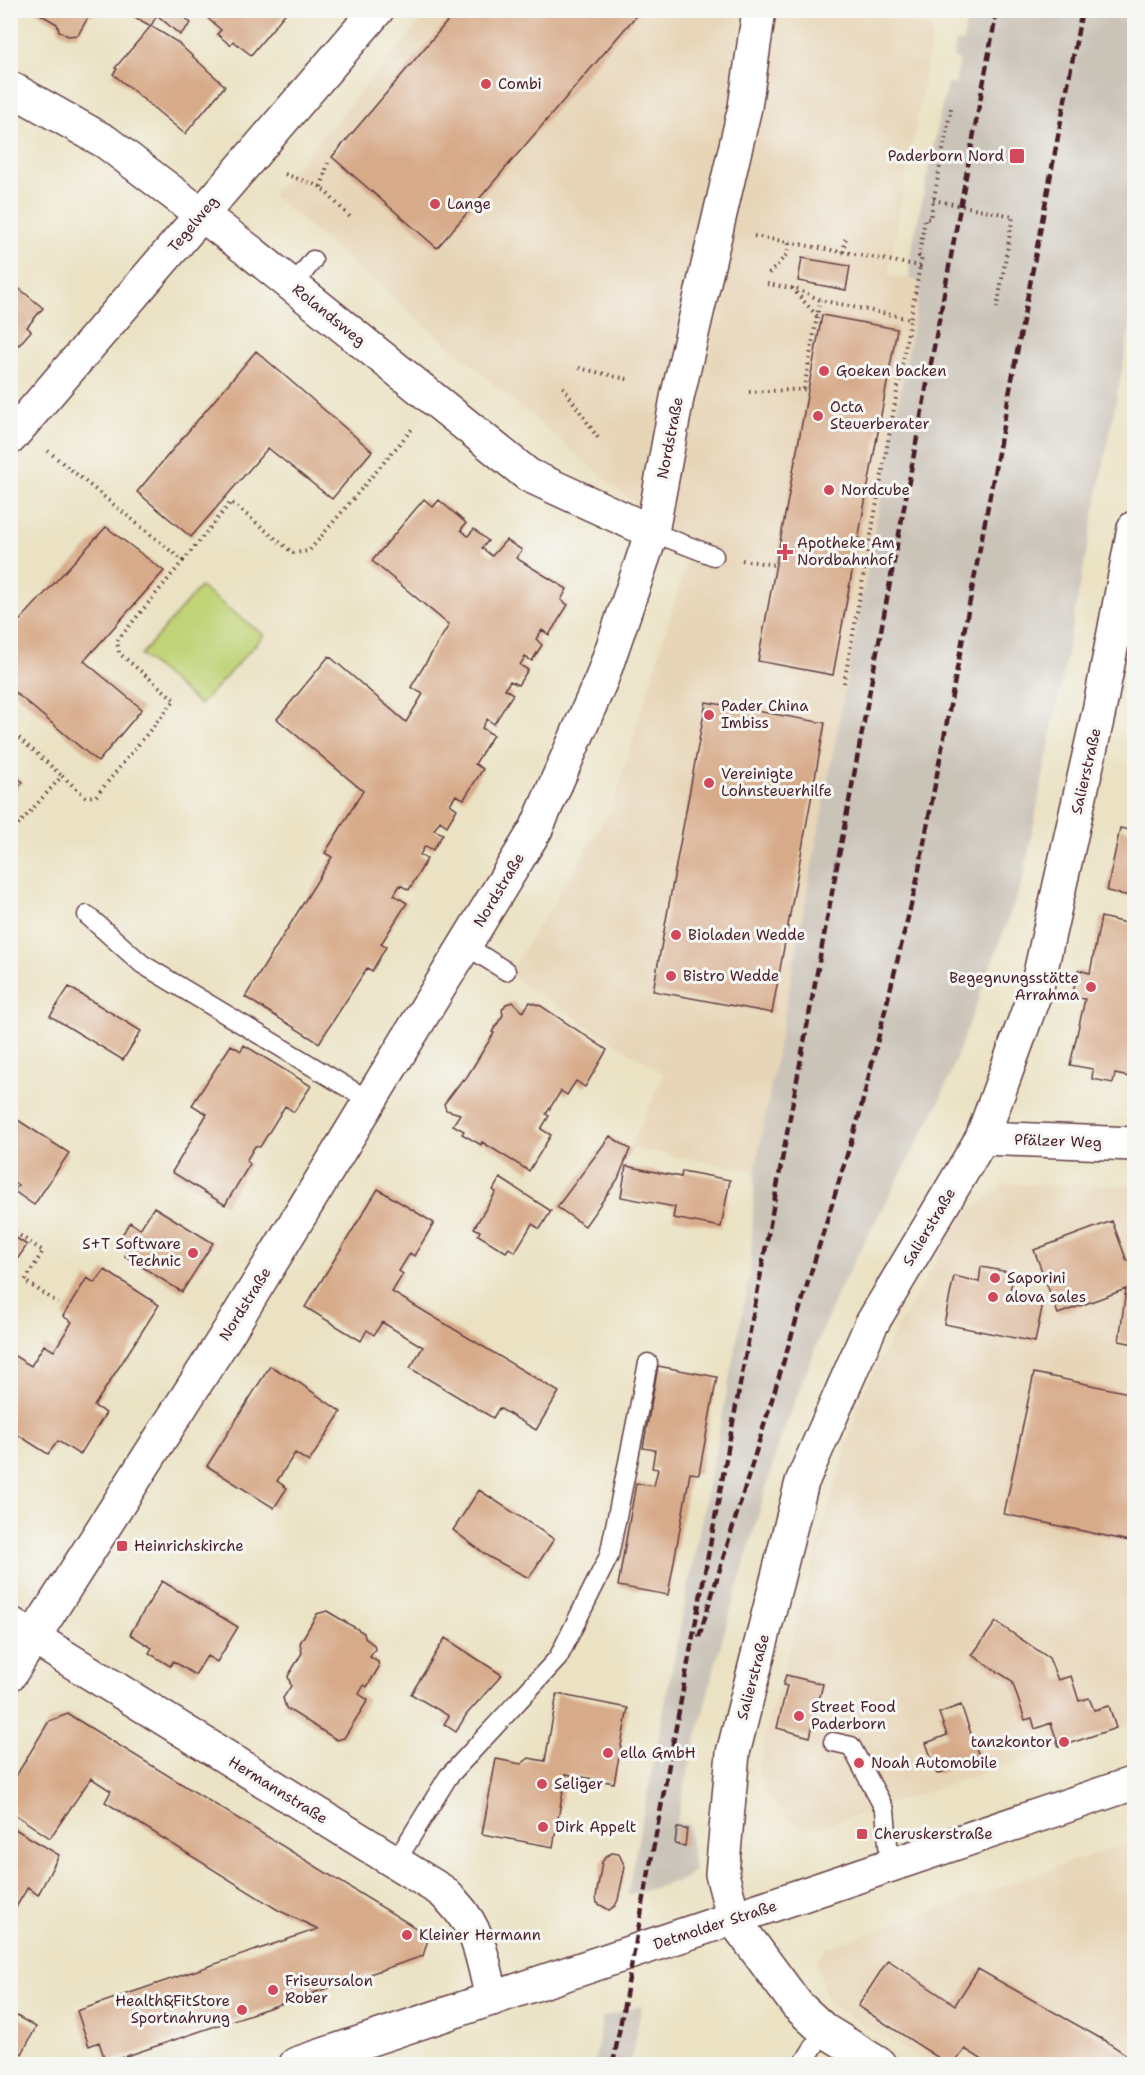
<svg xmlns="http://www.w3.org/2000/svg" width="1145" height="2075" viewBox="0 0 1145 2075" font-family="'Shantell Sans',sans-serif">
<rect width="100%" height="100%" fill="#f6f6f2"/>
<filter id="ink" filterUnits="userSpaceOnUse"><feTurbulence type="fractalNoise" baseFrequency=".0167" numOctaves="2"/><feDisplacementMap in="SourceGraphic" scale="12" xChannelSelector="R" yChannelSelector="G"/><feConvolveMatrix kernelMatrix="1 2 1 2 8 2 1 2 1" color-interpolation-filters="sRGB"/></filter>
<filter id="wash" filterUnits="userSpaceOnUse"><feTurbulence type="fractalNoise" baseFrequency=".008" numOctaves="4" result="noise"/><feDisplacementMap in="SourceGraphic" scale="24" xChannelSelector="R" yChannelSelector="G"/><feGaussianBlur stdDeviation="1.35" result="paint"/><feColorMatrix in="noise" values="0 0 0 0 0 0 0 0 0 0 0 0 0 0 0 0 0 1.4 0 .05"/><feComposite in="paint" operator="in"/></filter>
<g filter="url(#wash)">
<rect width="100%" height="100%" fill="#ebe2c3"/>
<path fill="#e7d5b7" d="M 856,10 L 934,28 L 888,275 L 921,280 L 755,1171 L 630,1148 L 664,1074 L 508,975 L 611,810 L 690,551 L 272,195 L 430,11 Z
M 1004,1184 L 1134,1185 L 1134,1723 L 821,1827 L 798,1827 L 770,1799 L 759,1775 L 764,1738 L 861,1395 L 956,1223 Z
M 1134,1840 L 1134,2064 L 930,2064 L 828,2003 L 816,1963 L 826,1948 Z"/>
<path fill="#cac3b8" d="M 968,11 L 1134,11 L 1134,308 L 1023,880 L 940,1101 L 837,1293 L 780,1440 L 712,1676 L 676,1823 L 689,1825 L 694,1870 L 684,1879 L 627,1896 L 750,1274 L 755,1171 L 921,281 L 909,279 L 911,252 L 947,83 L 955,85 L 959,60 L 953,58 L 956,42 L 963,42 Z
M 642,2006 L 630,2064 L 594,2064 L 603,2017 Z"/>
<path fill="#c0d376" stroke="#857950" stroke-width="1.5" d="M 200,587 L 264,635 L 200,705 L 141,655 Z"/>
<g id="blocks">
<path fill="#d7aa89" d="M 33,10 L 96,10 L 93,16 L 90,14 L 78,35 L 68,36 L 59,31 L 57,24 Z
M 122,10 L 159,10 L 157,15 L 161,10 L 177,10 L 191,23 L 180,35 L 157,15 L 151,26 L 177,42 L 225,86 L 185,134 L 113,74 L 117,69 L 115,68 L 151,26 Z
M 210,10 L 288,10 L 251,55 L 233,41 L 230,45 L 217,34 L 221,30 L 205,16 Z
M 457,10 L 641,10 L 437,248 L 332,157 Z
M 802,258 L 850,266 L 846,290 L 798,281 Z
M 10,281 L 43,308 L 27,327 L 31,331 L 19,345 L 14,342 L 10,346 Z
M 822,315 L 897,329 L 833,675 L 758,661 Z
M 256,351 L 372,451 L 332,499 L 268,448 L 191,537 L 137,492 Z
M 424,499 L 433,507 L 439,500 L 466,523 L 461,530 L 468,536 L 474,529 L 488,541 L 482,548 L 492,556 L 506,540 L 522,550 L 516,558 L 567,589 L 561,600 L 568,605 L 549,635 L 542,630 L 536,639 L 542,645 L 532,661 L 525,657 L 520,665 L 528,670 L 518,685 L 510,681 L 505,689 L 513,694 L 494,724 L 487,719 L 482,728 L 493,735 L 475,764 L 483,769 L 464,799 L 456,795 L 450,804 L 457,809 L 447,826 L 440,821 L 434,830 L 443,834 L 433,850 L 425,846 L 420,855 L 427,859 L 409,890 L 400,885 L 394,895 L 407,903 L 381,944 L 386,947 L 372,971 L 367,968 L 319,1043 L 245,997 L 332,857 L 325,853 L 363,791 L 277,719 L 329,656 L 406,722 L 423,694 L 411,687 L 449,625 L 372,561 Z
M 106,527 L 164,571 L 84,661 L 142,709 L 98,762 L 10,688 L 10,631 Z
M 706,702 L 825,723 L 772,1013 L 653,991 Z
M 10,772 L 23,782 L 10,796 Z
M 1120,828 L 1134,831 L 1134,897 L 1107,891 Z
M 1101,917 L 1134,925 L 1134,1078 L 1115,1074 L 1113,1083 L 1092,1079 L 1093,1069 L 1070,1065 L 1085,999 L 1072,997 L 1078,970 L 1090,973 Z
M 69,987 L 141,1031 L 123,1060 L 50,1016 Z
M 513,1002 L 523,1012 L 530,1002 L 541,1006 L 607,1050 L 585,1087 L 576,1081 L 567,1095 L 561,1091 L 546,1114 L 549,1116 L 541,1129 L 551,1135 L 529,1171 L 482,1142 L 481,1145 L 462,1134 L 464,1131 L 453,1125 L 460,1114 L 446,1110 L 444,1104 L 463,1079 L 465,1080 L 494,1033 L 492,1032 L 503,1015 L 502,1010 L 506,1004 Z
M 231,1045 L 241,1051 L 244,1045 L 311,1086 L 294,1112 L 285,1106 L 260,1147 L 255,1146 L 246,1161 L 250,1164 L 225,1205 L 172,1172 L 207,1114 L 192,1105 Z
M 10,1115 L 69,1153 L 34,1205 L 14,1191 L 18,1185 L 10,1181 Z
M 610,1136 L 630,1149 L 618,1179 L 585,1226 L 557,1207 Z
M 626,1166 L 681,1177 L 682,1171 L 730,1180 L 721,1227 L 673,1218 L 675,1207 L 621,1197 Z
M 500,1178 L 551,1211 L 540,1229 L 532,1224 L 515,1252 L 509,1248 L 506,1252 L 478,1235 L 480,1231 L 474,1228 L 496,1192 L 493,1190 Z
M 378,1189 L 434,1223 L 414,1256 L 410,1253 L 399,1271 L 403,1274 L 392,1292 L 559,1392 L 536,1430 L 499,1408 L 493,1418 L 410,1368 L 423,1347 L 382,1322 L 374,1335 L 367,1330 L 361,1341 L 305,1307 Z
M 154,1207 L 213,1243 L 182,1292 L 125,1256 L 131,1245 L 120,1238 L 130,1222 L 140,1229 Z
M 1112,1221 L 1127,1261 L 1134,1258 L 1134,1344 L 1119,1341 L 1126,1289 L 1058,1314 L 1034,1250 Z
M 10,1234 L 27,1245 L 10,1270 Z
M 981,1267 L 1014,1273 L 1009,1296 L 1043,1303 L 1035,1342 L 944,1324 L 954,1276 L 979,1282 Z
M 105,1270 L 159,1305 L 94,1406 L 106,1413 L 80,1455 L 58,1441 L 48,1454 L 10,1430 L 10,1353 L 31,1366 L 44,1345 L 54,1351 L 72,1322 L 63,1316 L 87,1278 L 95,1283 Z
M 270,1366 L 298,1382 L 341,1412 L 309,1462 L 295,1453 L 277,1481 L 287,1488 L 274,1508 L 207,1466 Z
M 658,1366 L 717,1377 L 699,1474 L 690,1473 L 668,1595 L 618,1586 L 636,1483 L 654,1486 L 658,1469 L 652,1468 L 655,1450 L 643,1448 Z
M 1034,1373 L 1134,1394 L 1134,1542 L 1004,1514 Z
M 479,1490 L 554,1539 L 529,1578 L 489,1557 L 453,1530 Z
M 162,1581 L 238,1627 L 217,1662 L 207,1656 L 195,1675 L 173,1661 L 170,1666 L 149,1653 L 152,1648 L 130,1634 Z
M 327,1611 L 364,1633 L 365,1638 L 374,1645 L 375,1649 L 370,1657 L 378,1662 L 379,1667 L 367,1687 L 364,1685 L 359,1694 L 368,1700 L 344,1738 L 337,1740 L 286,1708 L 283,1698 L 291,1686 L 288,1676 L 302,1653 L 300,1643 L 317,1614 Z
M 996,1622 L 1049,1658 L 1058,1680 L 1071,1676 L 1079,1701 L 1089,1698 L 1094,1710 L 1109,1706 L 1116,1728 L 1059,1747 L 1051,1723 L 1035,1729 L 1032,1718 L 1025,1720 L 1012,1681 L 972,1655 Z
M 445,1638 L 502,1675 L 466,1715 L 456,1732 L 444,1724 L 449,1716 L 411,1694 Z
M 786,1675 L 823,1684 L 810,1737 L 777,1728 L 787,1686 L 783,1685 Z
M 557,1694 L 628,1708 L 614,1783 L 566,1774 L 553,1847 L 482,1834 L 496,1759 L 521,1764 L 529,1758 L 545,1761 Z
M 961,1705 L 980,1759 L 937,1774 L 926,1743 L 947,1735 L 939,1713 Z
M 68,1714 L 429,1936 L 423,1956 L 106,2063 L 99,2042 L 89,2046 L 77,2011 L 318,1929 L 278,1910 L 105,1802 L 111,1791 L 91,1778 L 50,1838 L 10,1811 L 10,1786 L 49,1721 Z
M 10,1826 L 59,1855 L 38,1895 L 28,1887 L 10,1917 Z
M 677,1828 L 687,1829 L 685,1846 L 675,1844 Z
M 612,1853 L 619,1854 L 625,1867 L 618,1900 L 615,1906 L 609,1910 L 597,1903 L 596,1897 L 602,1862 L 606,1856 Z
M 888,1960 L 955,2005 L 978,1969 L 1107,2042 L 1134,2060 L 1134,2064 L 989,2064 L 965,2049 L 954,2064 L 948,2064 L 858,2006 Z
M 10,2012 L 36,2027 L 22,2054 L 10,2047 Z"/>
</g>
</g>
<g filter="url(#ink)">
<use href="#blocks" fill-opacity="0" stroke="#623c42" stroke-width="1.5"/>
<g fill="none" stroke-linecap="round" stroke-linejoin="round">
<g stroke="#623c42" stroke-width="21">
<path id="service" d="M 293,286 L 313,260
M 652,532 L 714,556
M 87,915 L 142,964 L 370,1101
M 465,945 L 506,971
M 833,1742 L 851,1746 L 885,1810 L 890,1866
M 395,1863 L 448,1777 L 558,1658 L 609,1556 L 648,1363
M 803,2064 L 824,2030"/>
</g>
<g stroke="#623c42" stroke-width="36">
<path id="minor" d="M 10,88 L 106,142 L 252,253 L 528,475 L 652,532
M 10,438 L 377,10
M 982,1138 L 1134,1144
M 10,1623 L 442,1891 C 480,1925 481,1952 492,1999
M 879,2064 L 824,2030 L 797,2005 L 734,1920 L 722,1874 L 733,1753 L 802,1482 L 871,1325 L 982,1138 L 1037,987 L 1099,711 L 1134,528"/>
</g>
<g stroke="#623c42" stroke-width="36">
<path id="tertiary" d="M 10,1674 L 231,1328 L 536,829 L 602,678 L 652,532 L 677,398 L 745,107 L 759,10"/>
</g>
<g stroke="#623c42" stroke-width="36">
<path id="secondary" d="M 296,2064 C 576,1971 855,1878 1134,1783"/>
</g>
<path stroke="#623c42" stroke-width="4" stroke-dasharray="1.5 4.5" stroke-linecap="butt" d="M 285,174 L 321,187 L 350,217
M 321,187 L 328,163
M 933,200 L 1013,216 L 997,308
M 754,236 L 920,266 L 922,257 L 919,256 L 925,218 L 930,219 L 951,108
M 843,252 L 846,237
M 769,274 L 787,254 L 789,242
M 767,284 L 797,289 L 820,300 L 911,319
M 792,288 L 817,316
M 579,368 L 631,380
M 563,387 L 598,438
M 804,389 L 820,300
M 749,392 L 808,389
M 742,560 L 775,565
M 183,561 L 231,502 L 293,553 L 309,551 L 412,429
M 844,683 L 920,266
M 10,730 L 62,776
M 10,834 L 62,776 L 86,797 L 96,796 L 175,700 L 119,653 L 117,641 L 183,561 L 48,451
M 10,1229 L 43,1251 L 25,1281 L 58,1303"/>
<use href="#service" stroke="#fff" stroke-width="18"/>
<use href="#minor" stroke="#fff" stroke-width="33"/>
<use href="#tertiary" stroke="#fff" stroke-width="33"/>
<use href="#secondary" stroke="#fff" stroke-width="33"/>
<path stroke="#4a1f2b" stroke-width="4.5" stroke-dasharray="9 4.5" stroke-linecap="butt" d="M 699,1637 L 859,1116 L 916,885 L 1082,10
M 613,2064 L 997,10"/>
</g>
</g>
<g fill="#d1495b" stroke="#f6f6f2" stroke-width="2">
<circle cx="486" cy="84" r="6"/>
<rect x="1009" y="148" width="16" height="16" rx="3"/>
<circle cx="435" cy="204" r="6"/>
<circle cx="824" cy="371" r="6"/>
<circle cx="818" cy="416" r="6"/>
<circle cx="829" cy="490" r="6"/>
<path d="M782 543h6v6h6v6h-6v6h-6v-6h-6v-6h6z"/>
<circle cx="709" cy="715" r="6"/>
<circle cx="709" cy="783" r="6"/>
<circle cx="676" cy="935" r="6"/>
<circle cx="671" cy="976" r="6"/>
<circle cx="1091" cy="987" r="6"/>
<circle cx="193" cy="1253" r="6"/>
<circle cx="995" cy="1278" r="6"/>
<circle cx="993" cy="1297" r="6"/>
<rect x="116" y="1540" width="12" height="12" rx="3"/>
<circle cx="799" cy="1716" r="6"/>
<circle cx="1064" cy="1742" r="6"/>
<circle cx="608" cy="1753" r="6"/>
<circle cx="859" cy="1763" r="6"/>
<circle cx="542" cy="1784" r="6"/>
<circle cx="543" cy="1827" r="6"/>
<rect x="856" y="1828" width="12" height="12" rx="3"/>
<circle cx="407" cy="1935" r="6"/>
<circle cx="273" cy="1990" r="6"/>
<circle cx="242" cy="2010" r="6"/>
</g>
<g text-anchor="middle" stroke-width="6" stroke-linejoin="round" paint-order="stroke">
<g font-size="15" fill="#4a1f2b" stroke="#f6f6f2" text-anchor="start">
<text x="498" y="89">Combi</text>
<text x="1004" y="161" text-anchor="end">Paderborn Nord</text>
<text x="447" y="209">Lange</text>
<text x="836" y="376">Goeken backen</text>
<text x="830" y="412">Octa<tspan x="830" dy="17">Steuerberater</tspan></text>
<text x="841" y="495">Nordcube</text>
<text x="797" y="548">Apotheke Am<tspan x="797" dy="17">Nordbahnhof</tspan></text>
<text x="721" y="711">Pader China<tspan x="721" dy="17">Imbiss</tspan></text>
<text x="721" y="779">Vereinigte<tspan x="721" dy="17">Lohnsteuerhilfe</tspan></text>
<text x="688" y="940">Bioladen Wedde</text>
<text x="683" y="981">Bistro Wedde</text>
<text x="1079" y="983" text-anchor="end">Begegnungsstätte<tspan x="1079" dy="17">Arrahma</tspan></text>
<text x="181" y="1249" text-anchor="end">S+T Software<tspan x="181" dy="17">Technic</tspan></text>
<text x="1007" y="1283">Saporini</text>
<text x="1005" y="1302">alova sales</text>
<text x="134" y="1551">Heinrichskirche</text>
<text x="811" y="1712">Street Food<tspan x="811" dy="17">Paderborn</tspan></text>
<text x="1052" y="1747" text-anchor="end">tanzkontor</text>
<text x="620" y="1758">ella GmbH</text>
<text x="871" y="1768">Noah Automobile</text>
<text x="554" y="1789">Seliger</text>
<text x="555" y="1832">Dirk Appelt</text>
<text x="874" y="1839">Cheruskerstraße</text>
<text x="419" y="1940">Kleiner Hermann</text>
<text x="285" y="1986">Friseursalon<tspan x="285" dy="17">Rober</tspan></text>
<text x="230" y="2006" text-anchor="end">Health&amp;FitStore<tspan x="230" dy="17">Sportnahrung</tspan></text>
</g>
<g font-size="15" fill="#4a1f2b" stroke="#f6f6f2">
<text transform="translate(193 224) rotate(-50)" y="5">Tegelweg</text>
<text transform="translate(329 315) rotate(39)" y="5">Rolandsweg</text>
<text transform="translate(670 438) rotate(-79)" y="5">Nordstraße</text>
<text transform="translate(1086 771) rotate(-77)" y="5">Salierstraße</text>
<text transform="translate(499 890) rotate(-59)" y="5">Nordstraße</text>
<text transform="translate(1058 1141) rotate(2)" y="5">Pfälzer Weg</text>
<text transform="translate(929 1227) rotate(-59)" y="5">Salierstraße</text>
<text transform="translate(245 1304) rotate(-58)" y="5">Nordstraße</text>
<text transform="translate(753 1677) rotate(-75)" y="5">Salierstraße</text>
<text transform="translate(278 1790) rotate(32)" y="5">Hermannstraße</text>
<text transform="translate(715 1925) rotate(-18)" y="5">Detmolder Straße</text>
</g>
</g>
<rect width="1145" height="2075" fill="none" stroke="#f6f6f2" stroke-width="36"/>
</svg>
